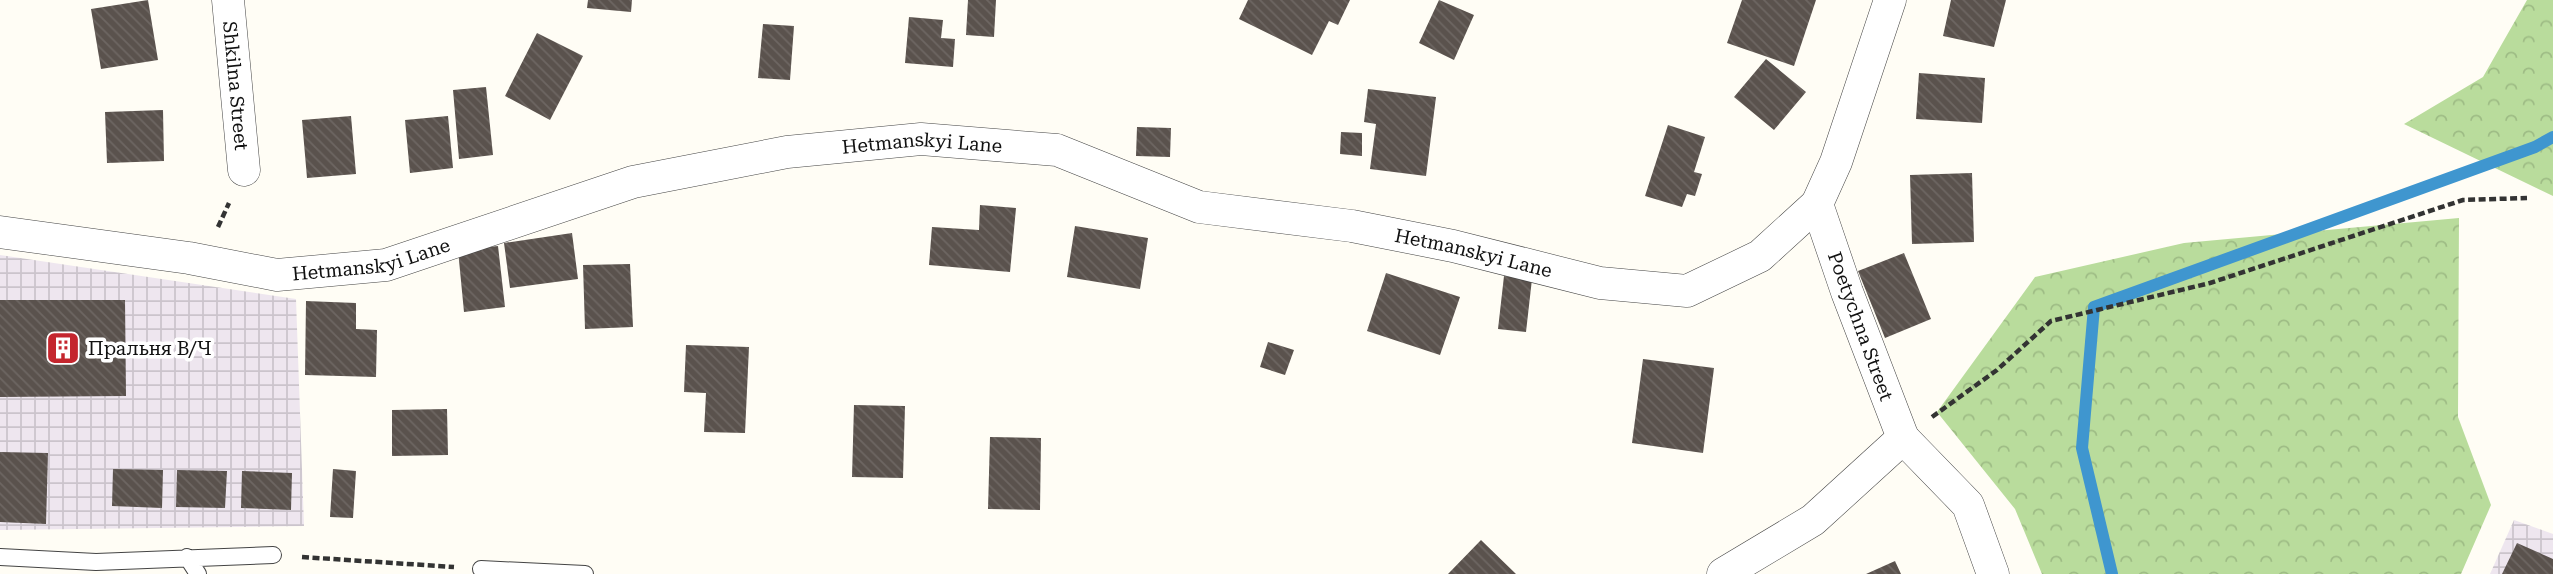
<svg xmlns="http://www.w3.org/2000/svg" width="2553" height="574" viewBox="0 0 2553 574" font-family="'Roboto Serif',serif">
<defs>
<pattern id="industrial-grid" width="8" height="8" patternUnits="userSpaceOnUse" patternTransform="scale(1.75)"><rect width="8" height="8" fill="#eee6ef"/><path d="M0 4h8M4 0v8" fill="none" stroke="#cbc4cc"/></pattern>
<pattern id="forest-crowns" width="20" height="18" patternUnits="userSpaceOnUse" patternTransform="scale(1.75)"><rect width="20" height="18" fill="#b9dc9c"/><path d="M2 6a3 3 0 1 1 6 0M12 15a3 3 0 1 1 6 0" fill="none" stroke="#9ebc85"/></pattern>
<pattern id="building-back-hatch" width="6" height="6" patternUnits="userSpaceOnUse" patternTransform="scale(1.75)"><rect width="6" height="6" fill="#5a524d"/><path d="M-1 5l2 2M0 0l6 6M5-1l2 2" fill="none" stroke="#6d6662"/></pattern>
</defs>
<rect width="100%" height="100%" fill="#fffdf5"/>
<path fill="url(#industrial-grid)" d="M 0,255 L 296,299 L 304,526 L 0,530 Z
M 2514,520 L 2553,534 L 2553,574 L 2490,574 Z"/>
<path fill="url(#forest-crowns)" d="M 2527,0 L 2553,0 L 2553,196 L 2404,124 L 2483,77 Z
M 2459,218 L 2458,417 L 2491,505 L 2461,574 L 2042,574 L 2015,509 L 1937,412 L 2035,277 L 2184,243 Z"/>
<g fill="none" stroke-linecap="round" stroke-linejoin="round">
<path stroke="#3f96cf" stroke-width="12" d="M 2112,574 L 2082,448 L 2094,307 L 2535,147 L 2553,137"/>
</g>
<path fill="url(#building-back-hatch)" d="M 148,0 L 158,60 L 101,69 L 91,9 Z
M 588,0 L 632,0 L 631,12 L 587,8 Z
M 968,0 L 996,0 L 994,37 L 966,35 Z
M 1248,0 L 1350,0 L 1338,25 L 1329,21 L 1312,55 L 1239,19 Z
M 1439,0 L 1474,15 L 1454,60 L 1419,43 Z
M 1742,0 L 1816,0 L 1794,66 L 1727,43 Z
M 1951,0 L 2006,0 L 1994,47 L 1943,36 Z
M 909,17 L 943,20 L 941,38 L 955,39 L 953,67 L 905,63 Z
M 763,24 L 794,26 L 790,80 L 758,78 Z
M 537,33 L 583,56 L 550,120 L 505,96 Z
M 1766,59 L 1806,92 L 1774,130 L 1734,97 Z
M 1919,73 L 1985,78 L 1982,123 L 1916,119 Z
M 486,87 L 493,155 L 459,159 L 453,90 Z
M 1368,89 L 1436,97 L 1426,176 L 1370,169 L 1376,124 L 1364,122 Z
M 163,110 L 164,161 L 107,163 L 105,112 Z
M 351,116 L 356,174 L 307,178 L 302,120 Z
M 448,116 L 453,168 L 410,173 L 405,120 Z
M 1668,125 L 1705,137 L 1694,172 L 1702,174 L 1695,196 L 1687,194 L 1682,207 L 1645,196 Z
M 1137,127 L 1171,128 L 1170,157 L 1136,156 Z
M 1341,132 L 1362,133 L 1362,156 L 1340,154 Z
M 1972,173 L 1974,242 L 1912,244 L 1910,175 Z
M 980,205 L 1016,208 L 1010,272 L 929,265 L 932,227 L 979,230 Z
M 1075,226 L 1148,238 L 1140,289 L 1067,277 Z
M 572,233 L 578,279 L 510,288 L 504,243 Z
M 498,246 L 505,307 L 464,312 L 458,250 Z
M 1904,253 L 1931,319 L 1885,338 L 1858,271 Z
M 630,264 L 633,327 L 585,329 L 583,265 Z
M 1386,273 L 1460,297 L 1440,355 L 1367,331 Z
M 1504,276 L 1532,279 L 1526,332 L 1498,329 Z
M 0,300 L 125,300 L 126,396 L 0,397 Z
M 306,301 L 356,303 L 356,329 L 377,330 L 376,377 L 305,375 Z
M 1268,342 L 1294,350 L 1285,375 L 1260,367 Z
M 686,345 L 749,347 L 745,433 L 704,432 L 706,393 L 684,392 Z
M 1643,359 L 1714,368 L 1703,453 L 1632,443 Z
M 854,405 L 905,406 L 903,478 L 852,477 Z
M 447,409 L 448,455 L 392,456 L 392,410 Z
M 990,437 L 1041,438 L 1040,510 L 988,509 Z
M 0,452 L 48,453 L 46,524 L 0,522 Z
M 113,469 L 163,470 L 162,508 L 112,506 Z
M 333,469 L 356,471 L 353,518 L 330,517 Z
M 177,470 L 227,471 L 225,508 L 176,507 Z
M 242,471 L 292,473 L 291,510 L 241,508 Z
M 1481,540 L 1516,574 L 1448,574 Z
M 2517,543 L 2553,559 L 2553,574 L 2502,574 Z
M 1895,561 L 1901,574 L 1866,574 Z"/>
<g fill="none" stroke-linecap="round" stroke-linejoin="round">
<g stroke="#444" stroke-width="18">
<path id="lane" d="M 0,557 L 96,562 L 273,555
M 187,557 L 198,574
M 481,569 L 585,574"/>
</g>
<g stroke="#444" stroke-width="33">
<g id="street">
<path id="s1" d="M 228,0 L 244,170"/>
<path id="s2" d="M 0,232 L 189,258 L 277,275 L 386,265 L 633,182 L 787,152 L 921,139 L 1057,150 L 1199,207 L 1352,226 L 1453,246 L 1600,283 L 1687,291 L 1760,256 L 1817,204"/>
<path d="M 1903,438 L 1968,505 L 1993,574"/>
<path d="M 1723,574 L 1813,520 L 1903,438 L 1847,292 L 1817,204 L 1836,162 L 1890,0"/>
</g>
</g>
<path stroke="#333" stroke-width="4.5" stroke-dasharray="7 3.5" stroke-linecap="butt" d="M 218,227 L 229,203
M 1932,417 L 1997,370 L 2051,321 L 2210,283 L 2463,200 L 2527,198
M 302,557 L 454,567"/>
<use href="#lane" stroke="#fff" stroke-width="16"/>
<use href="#street" stroke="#fff" stroke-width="32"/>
</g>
<defs>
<g id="building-square" transform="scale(1.75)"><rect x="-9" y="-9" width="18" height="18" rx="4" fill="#c4262e" stroke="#fff"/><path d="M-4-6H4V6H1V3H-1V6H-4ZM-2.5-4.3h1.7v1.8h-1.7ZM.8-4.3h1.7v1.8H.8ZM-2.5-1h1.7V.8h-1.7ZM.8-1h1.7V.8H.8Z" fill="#fff"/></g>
</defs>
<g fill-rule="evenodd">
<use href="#building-square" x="63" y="348"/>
</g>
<g text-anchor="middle" stroke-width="7" stroke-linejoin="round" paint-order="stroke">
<g font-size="19" fill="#111" stroke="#fff">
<text dy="7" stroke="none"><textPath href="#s1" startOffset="86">Shkilna Street</textPath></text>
<text dy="7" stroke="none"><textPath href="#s2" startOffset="943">Hetmanskyi Lane</textPath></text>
<text dy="7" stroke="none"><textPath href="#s2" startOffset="1510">Hetmanskyi Lane</textPath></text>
<text dy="7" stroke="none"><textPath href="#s2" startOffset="376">Hetmanskyi Lane</textPath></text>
<text transform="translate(1861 326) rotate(70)" y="7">Poetychna Street</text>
</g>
<g font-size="19" fill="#111" stroke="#fff" text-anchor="start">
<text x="88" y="355">Пральня В/Ч</text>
</g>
</g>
</svg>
